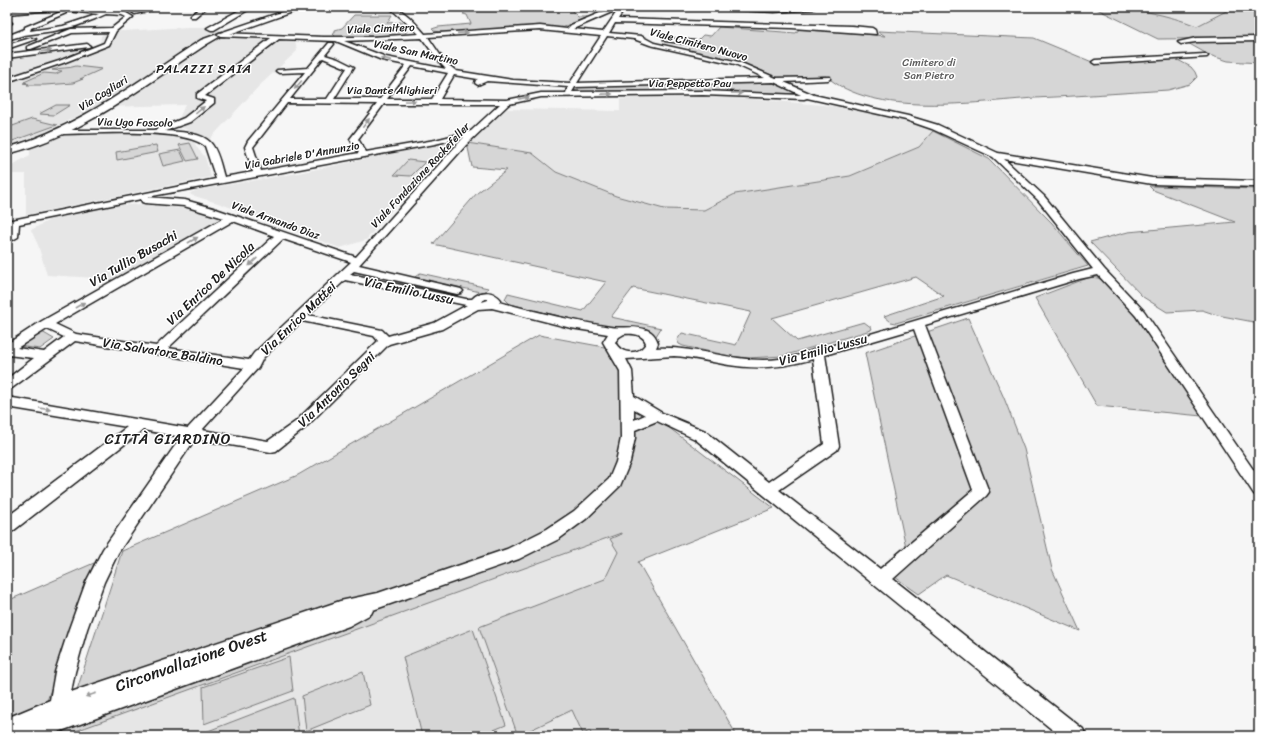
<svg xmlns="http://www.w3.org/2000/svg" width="1266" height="743" viewBox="0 0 1266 743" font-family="Sriracha,sans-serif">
<rect width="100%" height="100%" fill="#f6f6f6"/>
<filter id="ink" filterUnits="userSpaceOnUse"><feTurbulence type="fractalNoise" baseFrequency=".025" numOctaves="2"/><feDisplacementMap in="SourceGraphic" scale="8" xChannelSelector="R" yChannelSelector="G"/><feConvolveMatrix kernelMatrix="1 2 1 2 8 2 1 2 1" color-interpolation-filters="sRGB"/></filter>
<g filter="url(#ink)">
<path fill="#e6e6e6" d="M 1101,7 L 1234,7 L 1171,39 L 1158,39 L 1097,9 Z
M 188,27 L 205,27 L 227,31 L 232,36 L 295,40 L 297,51 L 259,86 L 209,140 L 176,125 L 185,105 L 102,107 L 85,112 L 40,135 L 7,146 L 7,55 L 100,44 L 101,36 L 106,32 Z
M 653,97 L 729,97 L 846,107 L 911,121 L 933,131 L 919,147 L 850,176 L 735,194 L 704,210 L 664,209 L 616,196 L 556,172 L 532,153 L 467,143 L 507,109 L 620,111 L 620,99 Z
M 62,135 L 171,135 L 185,138 L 194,142 L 198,149 L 205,157 L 211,177 L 26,215 L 26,174 L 8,174 L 7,168 L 30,155 L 30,150 L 26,148 L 62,137 Z
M 443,143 L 452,146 L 435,166 L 429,167 L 366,240 L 340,248 L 221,204 L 191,195 L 190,193 L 197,190 L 298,173 Z
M 151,204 L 194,210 L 223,217 L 113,279 L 47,275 L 38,245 L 31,230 L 57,216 L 120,205 Z
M 621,533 L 738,736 L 61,736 Z"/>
<path fill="#d6d6d6" stroke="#797979" d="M 540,7 L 572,7 L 573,8 L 570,9 L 578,17 L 587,17 L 562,28 L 538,27 L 447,33 L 434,31 L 432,29 L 438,27 L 471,24 L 467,15 L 463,14 L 469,9 Z
M 1101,7 C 1130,7 1169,15 1197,26 L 1234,7 L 1259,7 L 1259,38 L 1158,39 L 1097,9 Z
M 354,15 L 392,15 L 387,23 L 401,22 L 402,28 L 407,31 L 404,35 L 336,37 L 332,33 L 335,33 L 335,30 L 342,28 Z
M 719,27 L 796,33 L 800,28 L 885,36 L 878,31 L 1034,38 L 1097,64 L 1176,59 L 1191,67 L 1195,72 L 1197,77 L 1190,84 L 1168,90 C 1123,93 1079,96 1035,98 C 975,102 874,118 826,76 L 779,78 L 742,63 L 687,51 L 703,35 L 711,36 Z
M 1259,40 L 1259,63 L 1228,61 L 1209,55 L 1186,42 Z
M 76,66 L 102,69 L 80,79 L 83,79 L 73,83 L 45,85 L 27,85 L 29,84 L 23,83 L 27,83 L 24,82 L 44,73 L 56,74 L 62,71 L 52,70 C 61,67 68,69 76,66 Z
M 773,83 L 797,94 L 701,91 L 575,93 L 577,86 Z
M 56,105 L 70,105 L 54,115 L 39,114 Z
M 32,119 L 57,125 L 7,143 L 7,128 Z
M 933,131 L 989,159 L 1052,223 L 1088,266 L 896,323 L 891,322 L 884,316 L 944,296 L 916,277 L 772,318 L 797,341 L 864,322 L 872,328 L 871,330 L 783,356 L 748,358 L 730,356 L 683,346 L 679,344 L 677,340 L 682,333 L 736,345 L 751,312 L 633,288 L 611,317 L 661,328 L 656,336 L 648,338 L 510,304 L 505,299 L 508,293 L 583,311 L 606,282 L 433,244 L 477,193 L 507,170 L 472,167 L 467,143 L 532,153 L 556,172 L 616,196 L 664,209 L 704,210 L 735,194 L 850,176 L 919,147 Z
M 190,143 L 198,159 L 187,161 L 179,145 Z
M 156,145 L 158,152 L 117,160 L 116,152 Z
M 180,150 L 185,161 L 163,166 L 159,154 Z
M 408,160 L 425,162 L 411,176 L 394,175 Z
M 1149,186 L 1259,189 L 1259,323 L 1217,315 L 1202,310 L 1167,312 L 1143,297 L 1090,242 L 1128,232 L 1235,222 L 1153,190 Z
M 420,273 L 488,288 L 486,291 L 480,292 L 415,277 Z
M 1090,277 L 1098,278 L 1105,281 L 1132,312 L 1202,416 L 1097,406 L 1035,298 Z
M 968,318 L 1004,398 L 1024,449 L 1052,569 L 1080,631 L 946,575 L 919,594 L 885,570 L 907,552 L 865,353 Z
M 42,332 L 54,339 L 40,349 L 18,346 Z
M 539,335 L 615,349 L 619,371 L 638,404 L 774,508 L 638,562 L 737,736 L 592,736 L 590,731 L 583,734 L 572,710 L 518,736 L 479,627 L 605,579 L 618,552 L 610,539 L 621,534 L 621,533 L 62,736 L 122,551 L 298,475 Z
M 94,563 L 35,736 L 7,736 L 7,601 Z
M 473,629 L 506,725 L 479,736 L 422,736 L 403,657 Z
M 289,657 L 293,691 L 204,724 L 203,687 Z
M 363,672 L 370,705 L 306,731 L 302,696 Z
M 294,698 L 299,736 L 195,736 Z"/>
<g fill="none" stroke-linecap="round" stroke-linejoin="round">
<g stroke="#1c1c1c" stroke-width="3">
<path id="minor" d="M 46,7 L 123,11 L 133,17 L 116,31 L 109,45 L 63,63 L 7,82 L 7,78 L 59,61 L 104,43 L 109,32 L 72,33 L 31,49 L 27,49 L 27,47 L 71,29 L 112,28 L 126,17 L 122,15 L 106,14 L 95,19 L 76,26 L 54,31 L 24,35 L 7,40 L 7,36 L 25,29 L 25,27 L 63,11 L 53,10 L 7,14 L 7,10 ZM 66,11 L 99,14 L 63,26 L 30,31 L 31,28 L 66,13 Z
M 153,7 L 164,7 L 135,14 L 132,12 Z
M 201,7 L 207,7 L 195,17 L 191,17 L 191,15 Z
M 389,7 C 403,7 416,24 425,34 L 540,26 L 567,29 L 571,25 L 607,10 L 606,7 L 612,7 L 612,12 L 573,29 L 603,32 L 616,13 L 616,7 L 622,7 L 622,13 L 618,19 L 852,26 L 872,28 L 875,30 L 876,34 L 792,28 L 615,23 L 609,33 L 641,36 L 654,43 L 739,62 L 776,78 L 830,77 L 830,79 L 828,80 L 784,82 L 814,95 L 908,116 L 938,125 L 998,153 L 1152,178 L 1259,181 L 1259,187 L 1152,184 L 1004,159 L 1044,196 L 1104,269 L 1144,311 L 1259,478 L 1259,496 L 1254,494 L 1136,316 L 1098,275 L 1079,279 L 925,325 L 989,492 L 986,496 L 893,579 L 1083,729 L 1086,736 L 1060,736 L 695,439 L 657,421 L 635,430 L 635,438 L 630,462 L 620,486 L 586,519 L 559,539 L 519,559 L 373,610 L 371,614 L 349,626 L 61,731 L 45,736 L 7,736 L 7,718 L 50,700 L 55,672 L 69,629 L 86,582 L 103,549 L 181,437 L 143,430 L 13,531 L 7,532 L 7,517 L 127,427 L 7,407 L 7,397 L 188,428 L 244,368 L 75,341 L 12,388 L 7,389 L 7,379 L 34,358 L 7,355 L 7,344 L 42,321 L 224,218 L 184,206 L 145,203 L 142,202 L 141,199 L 19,224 L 18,237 L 7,243 L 9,227 L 7,227 L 7,221 L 216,179 L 205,146 C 182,127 91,134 60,134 L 56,132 L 60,130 L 155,130 L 184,118 L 206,101 L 197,98 L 197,94 L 271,38 L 221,36 L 219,35 L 219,33 L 324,37 L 372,37 L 419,34 ZM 540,30 L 601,36 L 570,83 L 513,80 L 456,71 L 445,62 L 428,37 ZM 607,36 L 634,39 L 650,45 L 735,64 L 765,78 L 577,83 ZM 422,38 L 441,64 L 446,69 L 386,57 L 344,41 ZM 279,39 L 336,41 L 382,60 L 406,65 L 380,99 L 334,99 L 354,67 L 338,59 L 325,55 L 334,44 L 333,43 L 329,43 L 308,68 L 277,70 L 276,71 L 279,73 L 305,72 L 248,141 L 245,147 L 253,172 L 224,177 C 221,167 218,150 210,142 C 200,132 179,132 165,131 L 190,122 L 214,103 L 214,99 L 205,96 ZM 323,58 L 347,68 L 327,99 L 290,99 ZM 412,66 L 448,73 L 432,99 L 387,99 ZM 454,75 L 478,79 L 476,80 L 475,83 L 478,85 L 487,81 L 568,87 L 566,93 L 541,93 L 507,100 L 440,99 ZM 774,82 L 801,95 L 703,91 L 572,92 L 575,87 ZM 703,95 L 804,99 L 807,98 L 906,120 L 932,129 L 993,157 L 1038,200 L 1093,269 L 1073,274 L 820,349 C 814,348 807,353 800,355 C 788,358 775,360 763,360 C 727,360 692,346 656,348 L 658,343 C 656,337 653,332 647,330 C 634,325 623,329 610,327 C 573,321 536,312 499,302 L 501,300 C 493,290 481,290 472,299 L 466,299 L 350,274 L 354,271 L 457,294 L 461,293 L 463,291 L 461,289 L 359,265 L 466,145 L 509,104 L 541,97 ZM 287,103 L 377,104 L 350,139 L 359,153 L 261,171 L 253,147 ZM 384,104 L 500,104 L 471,131 L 435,140 L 366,152 L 358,139 ZM 464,137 L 356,257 L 213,208 L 185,200 L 147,197 L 435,144 ZM 233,221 L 274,236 L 156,346 L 76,334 L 55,324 ZM 283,239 L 351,262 L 254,353 L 249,360 L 168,348 ZM 345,280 L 466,305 L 467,305 L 434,323 L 388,336 L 382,330 L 308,315 ZM 484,299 L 488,299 L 488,300 L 482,302 ZM 492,308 L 571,328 L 608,334 L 603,342 L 620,371 L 621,438 L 616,462 L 609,479 L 574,511 L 547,529 L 507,549 L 378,593 L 340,601 L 71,692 L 75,672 L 87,629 L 104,582 L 118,553 L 195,439 L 271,452 L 276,451 L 305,428 L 389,344 L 442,329 L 478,309 ZM 302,321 L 374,336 L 378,341 L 295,422 L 268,441 L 202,430 L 258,368 L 263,358 ZM 47,329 L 64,337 L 44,352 L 17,348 ZM 914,329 L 973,490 L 880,569 L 779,490 L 837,450 L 839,446 L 825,355 ZM 624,334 C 633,333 643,334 646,343 C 639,356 621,355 615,342 L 619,337 ZM 674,356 C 692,357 711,362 729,365 C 758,370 785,367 813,359 L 824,444 L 769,482 L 705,431 L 662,413 L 634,396 L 632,371 L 626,359 ZM 634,409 L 645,415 L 634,420 Z
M 430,7 L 490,7 L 487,9 L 433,9 Z
M 718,7 L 774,8 L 816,7 L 813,9 L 774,12 L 721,9 Z
M 7,21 L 11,22 L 12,23 L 7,25 Z
M 1259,37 L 1259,41 L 1196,42 L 1181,44 L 1178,42 L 1196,38 Z
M 31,38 L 36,39 L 7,49 L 7,45 Z
M 667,38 L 695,41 L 698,43 L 695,45 L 665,41 L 664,40 Z
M 87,44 L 90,46 L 89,47 L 7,58 L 7,54 Z
M 1205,54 L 1208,56 L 1207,57 L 1095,64 L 1092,62 L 1095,60 Z"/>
</g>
<g stroke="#1c1c1c" stroke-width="3">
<path id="major" d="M 245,7 L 253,7 L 214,30 L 211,30 L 207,28 Z
M 296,7 L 306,7 L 224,36 L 221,36 L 217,34 Z
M 215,35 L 219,37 L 207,44 C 143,86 82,136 7,154 L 7,148 C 80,127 139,80 201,40 Z"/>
</g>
<use href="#minor" fill="#fff" fill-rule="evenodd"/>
<use href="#major" fill="#fff" fill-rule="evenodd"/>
</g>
<defs><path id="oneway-solid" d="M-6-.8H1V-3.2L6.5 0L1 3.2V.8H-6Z"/></defs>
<g fill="#999">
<use href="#oneway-solid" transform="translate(463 33) rotate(-4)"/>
<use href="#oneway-solid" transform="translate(46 51) rotate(-7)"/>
<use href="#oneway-solid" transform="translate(386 59) rotate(-166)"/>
<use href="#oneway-solid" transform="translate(298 85) rotate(130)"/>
<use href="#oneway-solid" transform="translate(737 93) rotate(1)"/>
<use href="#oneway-solid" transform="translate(607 94) rotate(-1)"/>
<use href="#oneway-solid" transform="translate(524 98) rotate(-12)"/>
<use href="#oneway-solid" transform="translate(410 101)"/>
<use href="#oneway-solid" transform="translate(200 110) rotate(-39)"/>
<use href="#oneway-solid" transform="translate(366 123) rotate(-53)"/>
<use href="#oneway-solid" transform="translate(193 240) rotate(-30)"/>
<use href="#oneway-solid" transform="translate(253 262) rotate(137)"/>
<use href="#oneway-solid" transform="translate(80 305) rotate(-30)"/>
<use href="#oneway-solid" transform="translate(45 409) rotate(9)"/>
<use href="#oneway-solid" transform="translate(91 695) rotate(161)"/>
</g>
</g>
<g text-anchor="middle" stroke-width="3" stroke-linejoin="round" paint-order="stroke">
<g font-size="11" fill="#1c1c1c" stroke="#fff">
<text transform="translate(381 28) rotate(-2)" y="4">Viale Cimitero</text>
<text transform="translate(699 44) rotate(15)" y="4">Viale Cimitero Nuovo</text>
<text transform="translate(416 52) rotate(12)" y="4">Viale San Martino</text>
<text x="690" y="87">Via Peppetto Pau</text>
<text x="392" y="94">Via Dante Alighieri</text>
<text transform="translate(103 93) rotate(-32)" y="4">Via Cagliari</text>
<text transform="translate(135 122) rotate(1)" y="4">Via Ugo Foscolo</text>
<text transform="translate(302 155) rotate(-10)" y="4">Via Gabriele D'Annunzio</text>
<text transform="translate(420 175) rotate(-47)" y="4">Viale Fondazione Rockefeller</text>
<text transform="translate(276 220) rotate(20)" y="4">Viale Armando Diaz</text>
</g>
<g font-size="11" fill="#5d5d5d" stroke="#fff">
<text x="929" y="66">Cimitero di<tspan x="929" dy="13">San Pietro</tspan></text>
</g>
<g font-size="13" letter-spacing="1" fill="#1c1c1c" stroke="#fff">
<text x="204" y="73">PALAZZI SAIA</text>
</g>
<g font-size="13" fill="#1c1c1c" stroke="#fff">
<text transform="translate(133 258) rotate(-30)" y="5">Via Tullio Busachi</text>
<text transform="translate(210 283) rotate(-43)" y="5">Via Enrico De Nicola</text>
<text transform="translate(409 290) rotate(12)" y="5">Via Emilio Lussu</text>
<text transform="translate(298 318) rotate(-44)" y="5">Via Enrico Mattei</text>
<text transform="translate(823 349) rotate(-15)" y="5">Via Emilio Lussu</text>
<text transform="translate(163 351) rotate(9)" y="5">Via Salvatore Baldino</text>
<text transform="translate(336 389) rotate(-44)" y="5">Via Antonio Segni</text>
</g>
<g font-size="15" letter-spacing="1" fill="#1c1c1c" stroke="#fff">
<text x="168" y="444">CITTÀ GIARDINO</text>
</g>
<g font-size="16" fill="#1c1c1c" stroke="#fff">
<text transform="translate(191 660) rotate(-19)" y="6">Circonvallazione Ovest</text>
</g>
</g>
<rect width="1266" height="743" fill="none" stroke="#fff" stroke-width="24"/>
<rect x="12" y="12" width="1242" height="719" fill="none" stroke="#1c1c1c" stroke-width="1.5" filter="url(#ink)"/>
</svg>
